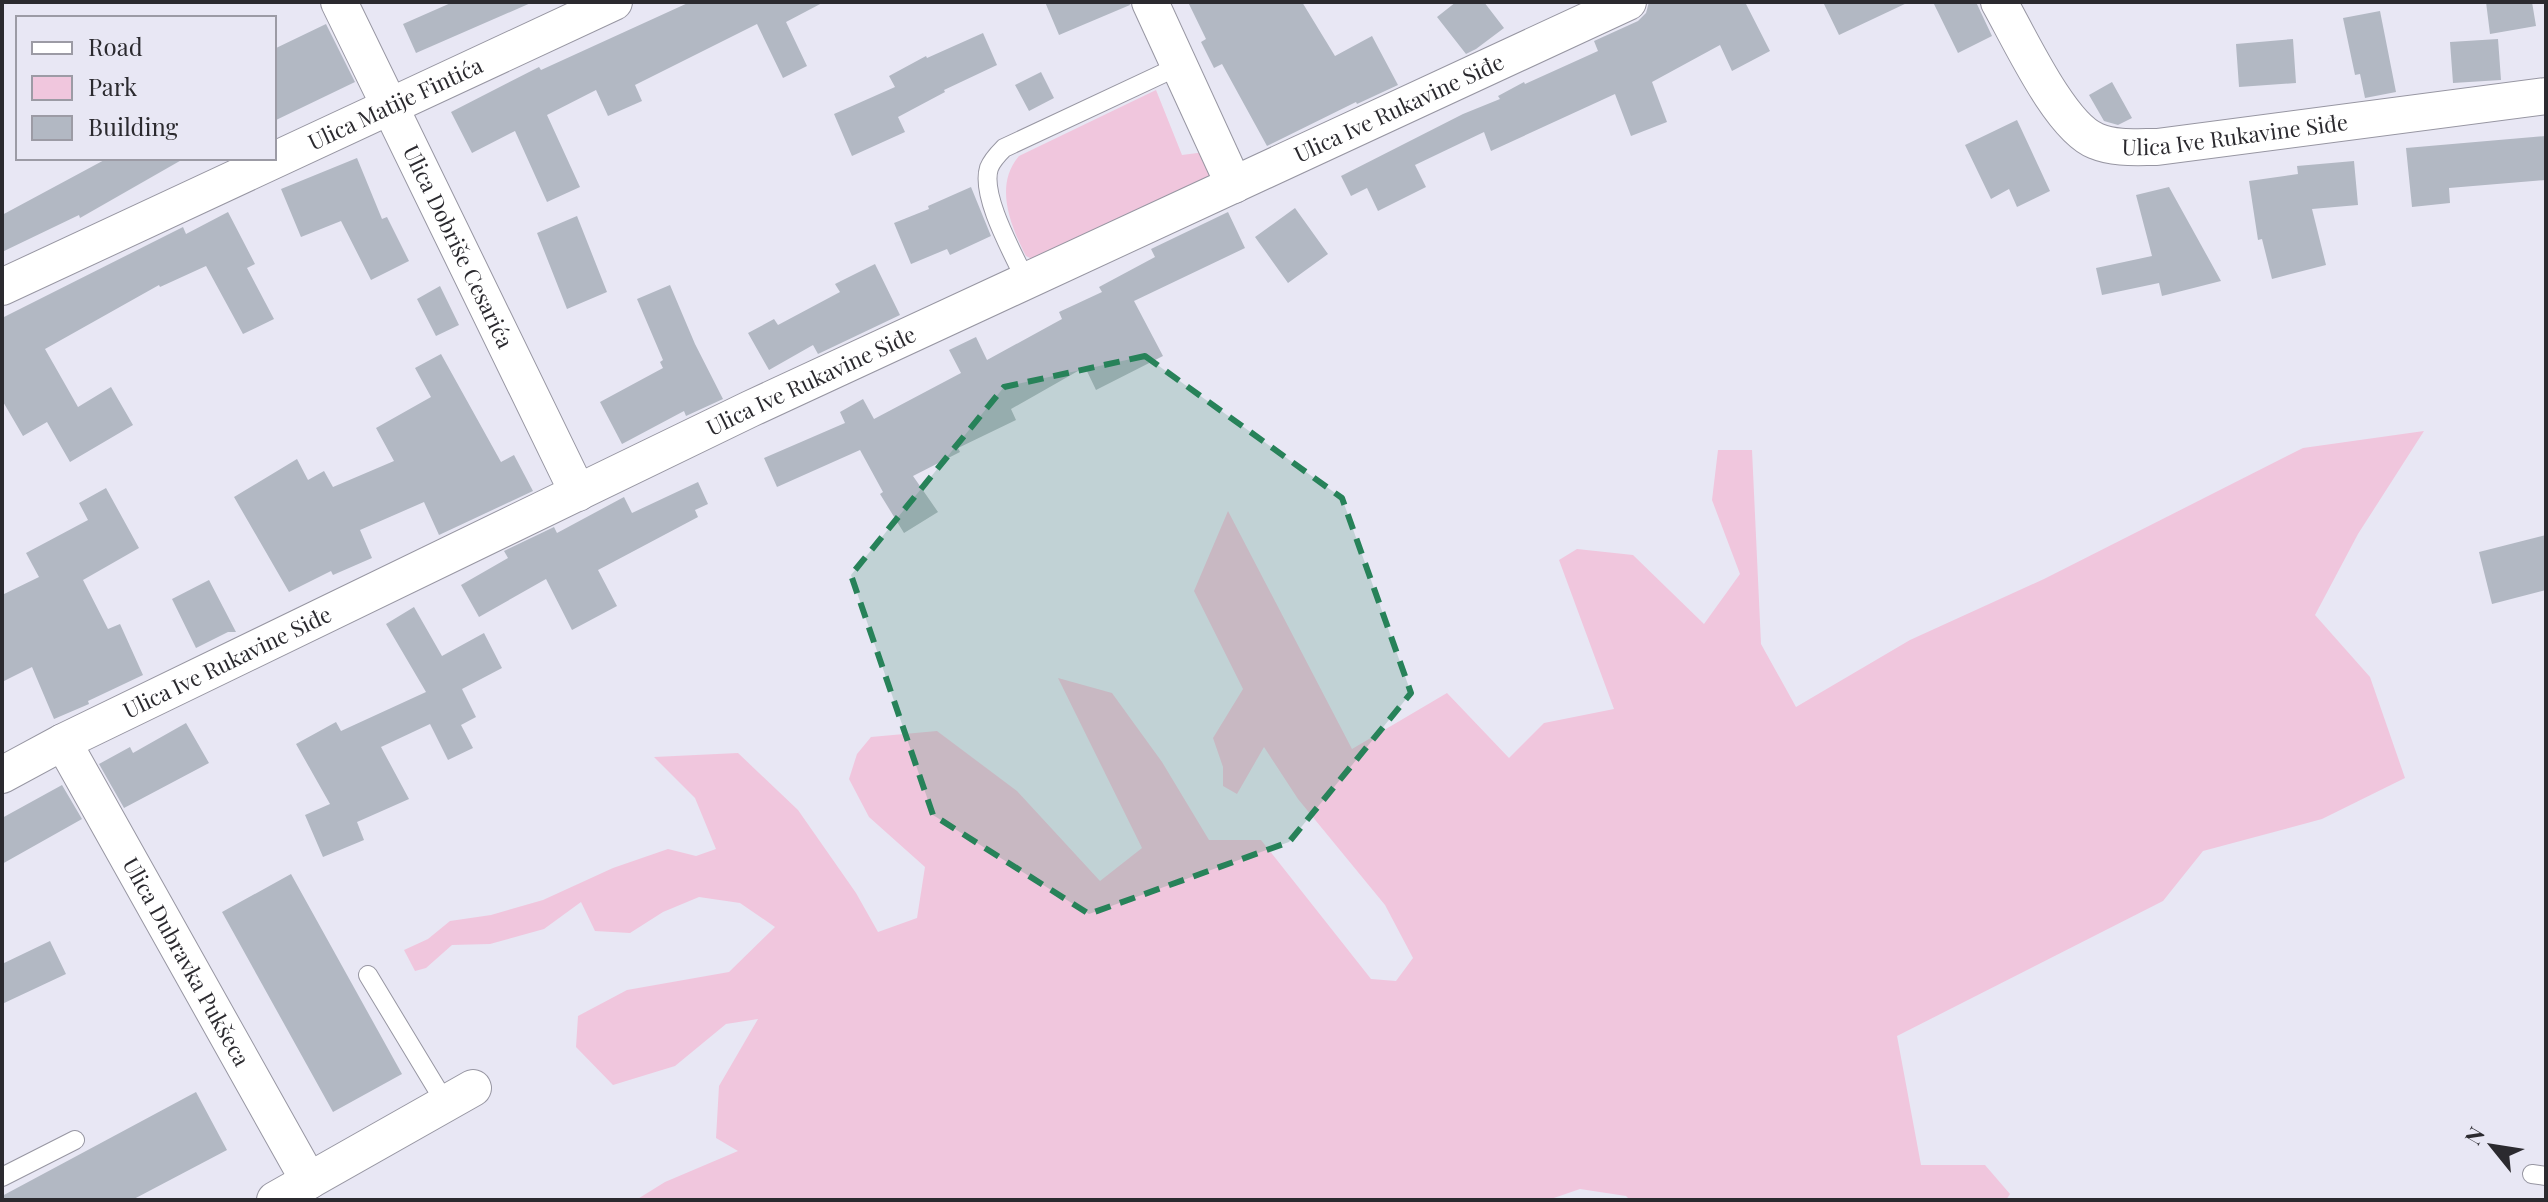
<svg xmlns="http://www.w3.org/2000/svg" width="2548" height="1202" viewBox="0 0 2548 1202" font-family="'Playfair Display',serif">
<rect width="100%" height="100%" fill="#e8e7f4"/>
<path fill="#f0c6dd" d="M 1156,90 L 1182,155 L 1205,152 L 1210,175 L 1207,181 L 1032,259 L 1026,256 C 1010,225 994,185 1019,156 Z
M 2424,431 L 2358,534 L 2315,615 L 2370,677 L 2405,778 L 2322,819 L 2203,851 L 2163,901 L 1897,1036 L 1921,1165 L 1985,1165 L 2010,1194 L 2006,1200 L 1630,1200 L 1626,1196 L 1580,1189 L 1548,1200 L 636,1200 L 665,1182 L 738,1151 L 716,1138 L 719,1086 L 758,1019 L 726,1024 L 675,1066 L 613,1085 L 576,1047 L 578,1016 L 627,990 L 729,972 L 775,927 L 740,903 L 699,897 L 663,912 L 630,933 L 595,931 L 581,902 L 544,929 L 490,944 L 452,945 L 426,968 L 415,971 L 404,950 L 428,939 L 450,921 L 491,915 L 543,900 L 613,868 L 668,849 L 696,856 L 716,849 L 695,798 L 654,757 L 738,753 L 798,810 L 856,893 L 878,932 L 917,918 L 925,867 L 869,817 L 849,779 L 857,754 L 871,737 L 937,731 L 1017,791 L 1100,881 L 1142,848 L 1058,678 L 1112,693 L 1162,762 L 1209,840 L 1261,840 L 1371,979 L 1396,981 L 1413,958 L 1385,905 L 1298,799 L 1264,747 L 1237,794 L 1223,786 L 1223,767 L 1213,738 L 1243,689 L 1194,591 L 1228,511 L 1352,749 L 1447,693 L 1509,758 L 1544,723 L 1614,709 L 1559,560 L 1577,549 L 1633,555 L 1704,624 L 1740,574 L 1712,500 L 1718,450 L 1752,450 L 1761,644 L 1796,707 L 1910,640 L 2044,579 L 2303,448 Z"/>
<path fill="#b2b8c3" d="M 453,2 L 533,2 L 416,53 L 403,24 Z
M 690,2 L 824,2 L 786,22 L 807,66 L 783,78 L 757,24 L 635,85 L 642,101 L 608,116 L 596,90 L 547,115 L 580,187 L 547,202 L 515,131 L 472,153 L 451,112 L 539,67 L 541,70 Z
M 1045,2 L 1129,2 L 1130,5 L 1059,35 Z
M 1188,2 L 1302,2 L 1335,56 L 1372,36 L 1398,85 L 1357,104 L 1356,102 L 1267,146 L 1222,64 L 1214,68 L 1201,42 L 1206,39 Z
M 1456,2 L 1484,2 L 1504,28 L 1476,49 L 1466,54 L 1437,17 Z
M 1649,2 L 1745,2 L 1770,51 L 1732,71 L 1720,45 L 1652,82 L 1667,122 L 1631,136 L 1615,94 L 1491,151 L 1484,132 L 1415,165 L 1426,187 L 1378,211 L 1367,188 L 1351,196 L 1341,176 L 1463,114 L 1500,99 L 1498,96 L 1524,82 L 1525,84 L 1598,51 L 1594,41 L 1638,21 L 1646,13 Z
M 1823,2 L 1909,2 L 1839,35 Z
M 1933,2 L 1976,2 L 1992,36 L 1958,53 Z
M 2486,2 L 2532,2 L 2536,26 L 2490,34 Z
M 2380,11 L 2396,92 L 2365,98 L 2360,74 L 2355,75 L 2343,18 Z
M 326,24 L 355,82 L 274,121 L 274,49 Z
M 983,33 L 997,65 L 944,90 L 945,92 L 898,117 L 905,132 L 852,156 L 834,114 L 895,87 L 889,76 L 926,56 L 927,58 Z
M 2293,39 L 2296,83 L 2239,87 L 2236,44 Z
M 2498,39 L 2501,80 L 2453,83 L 2450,42 Z
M 1041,72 L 1054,98 L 1029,111 L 1015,85 Z
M 2112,82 L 2132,118 L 2118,125 L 2104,121 L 2089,95 Z
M 2017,120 L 2050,191 L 2017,207 L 2009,189 L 1991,199 L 1965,145 Z
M 2546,136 L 2546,180 L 2449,188 L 2450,203 L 2412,207 L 2406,148 Z
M 108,158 L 185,158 L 80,218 L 79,215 L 2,252 L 2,215 Z
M 357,158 L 382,219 L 387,217 L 409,261 L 371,280 L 341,221 L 301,237 L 281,189 Z
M 2354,161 L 2358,205 L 2312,209 L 2326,265 L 2272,279 L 2262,239 L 2258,240 L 2249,181 L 2298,174 L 2297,166 Z
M 971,187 L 991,236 L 950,255 L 947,249 L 911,264 L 894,223 L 929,209 L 928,206 Z
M 2169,187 L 2221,281 L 2162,296 L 2159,283 L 2102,295 L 2096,268 L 2152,256 L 2136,195 Z
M 1295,208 L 1328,254 L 1288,283 L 1255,237 Z
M 228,212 L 255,264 L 247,268 L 274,319 L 243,334 L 206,266 L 160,287 L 159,285 L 45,349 L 78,407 L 111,387 L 133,425 L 70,462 L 47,422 L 23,436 L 2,400 L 2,318 L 183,227 L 186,234 Z
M 1228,212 L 1245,248 L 1134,301 L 1163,356 L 1096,390 L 1085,367 L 1011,409 L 1016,420 L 958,448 L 960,452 L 913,476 L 938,512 L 904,533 L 880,494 L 883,492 L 860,450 L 777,487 L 764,458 L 845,423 L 840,412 L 863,399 L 874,419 L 961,373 L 949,350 L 976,337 L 987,360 L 1062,319 L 1059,312 L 1102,292 L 1099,287 L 1155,257 L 1151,249 Z
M 577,216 L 607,292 L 567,309 L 537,233 Z
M 875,264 L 900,315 L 818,354 L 813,345 L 769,370 L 748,333 L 774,319 L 778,325 L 840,292 L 835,284 Z
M 670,285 L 695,344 L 723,399 L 686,416 L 684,411 L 622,444 L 600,402 L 663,368 L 660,362 L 663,360 L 637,299 Z
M 440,286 L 459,325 L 436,336 L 417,299 Z
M 441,354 L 501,462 L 514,455 L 533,491 L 439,535 L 424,502 L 360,530 L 372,558 L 333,575 L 331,571 L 289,592 L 234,497 L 297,459 L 308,480 L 324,471 L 333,487 L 394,461 L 376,428 L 431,397 L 415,368 Z
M 698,482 L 708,504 L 695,510 L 698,517 L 598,570 L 617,606 L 572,630 L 546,579 L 479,617 L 461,585 L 508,558 L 504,551 L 554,527 L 557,533 L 624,497 L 632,513 Z
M 106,488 L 139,548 L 83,580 L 108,629 L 120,624 L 143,675 L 88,701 L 89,704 L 54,719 L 32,667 L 2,682 L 2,595 L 39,577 L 26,553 L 88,520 L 79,503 Z
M 2546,535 L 2546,590 L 2492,604 L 2479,552 Z
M 209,580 L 236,632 L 228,632 L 196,648 L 172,599 Z
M 414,607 L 442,656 L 484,633 L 502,668 L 462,689 L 476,717 L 461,725 L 473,748 L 448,760 L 430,724 L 381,747 L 409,799 L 357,822 L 364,840 L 323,857 L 305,815 L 330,804 L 296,744 L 336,722 L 341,731 L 426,692 L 386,624 Z
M 186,723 L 209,763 L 124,808 L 99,764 L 130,747 L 133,753 Z
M 62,785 L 82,819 L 2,864 L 2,818 Z
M 291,874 L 402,1074 L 333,1112 L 222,912 Z
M 50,941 L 66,974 L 2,1004 L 2,964 Z
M 196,1092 L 227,1150 L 132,1200 L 2,1200 L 2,1196 Z"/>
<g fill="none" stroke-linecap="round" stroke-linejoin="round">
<g stroke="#9796a2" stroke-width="20">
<path id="service" d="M 1026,281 C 1014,255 980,196 989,168 C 992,160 998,154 1004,148 L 1179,66
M 368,975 L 446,1104
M 2532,1174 L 2546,1176
M 2,1177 L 75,1140"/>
</g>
<g stroke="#9796a2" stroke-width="38">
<g id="minor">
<path id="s1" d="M 339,2 L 578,493"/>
<path d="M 1150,2 L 1234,185"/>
<path id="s2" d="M 1999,2 C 2019,37 2060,127 2096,141 C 2115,149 2137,147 2157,147 L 2546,96"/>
<path id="s3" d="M 2,287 L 614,2"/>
<path id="s4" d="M 63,742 L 309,1181"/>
<path id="s5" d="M 2,775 L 63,742 L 750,409 L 1628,2"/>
<path d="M 275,1200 L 473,1088"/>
</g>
</g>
<use href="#service" stroke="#fff" stroke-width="18"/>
<use href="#minor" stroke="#fff" stroke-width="36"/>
</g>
<path fill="#278259" fill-opacity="0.2" stroke="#278259" stroke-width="6" stroke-dasharray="16 10" stroke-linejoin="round" d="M 1145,356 L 1342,498 L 1411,693 L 1289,842 L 1089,914 L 933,815 L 851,575 L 1004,387 Z"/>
<g text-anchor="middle" stroke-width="7" stroke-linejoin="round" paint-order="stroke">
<g font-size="22" fill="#2b2a2f" stroke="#e8e7f4">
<text dy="8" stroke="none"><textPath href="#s3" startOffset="434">Ulica Matije Fintića</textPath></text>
<text dy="8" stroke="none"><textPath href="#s5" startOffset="1548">Ulica Ive Rukavine Siđe</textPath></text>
<text dy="8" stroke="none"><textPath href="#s2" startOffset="312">Ulica Ive Rukavine Siđe</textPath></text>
<text dy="8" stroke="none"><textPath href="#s1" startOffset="272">Ulica Dobriše Cesarića</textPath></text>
<text dy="8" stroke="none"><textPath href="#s5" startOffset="900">Ulica Ive Rukavine Siđe</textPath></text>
<text dy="8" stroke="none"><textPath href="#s5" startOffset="252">Ulica Ive Rukavine Siđe</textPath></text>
<text dy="8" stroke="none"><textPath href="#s4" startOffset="252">Ulica Dubravka Pukšeca</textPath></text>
</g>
</g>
<rect width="2548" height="1202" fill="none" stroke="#2b2a2f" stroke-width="8"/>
<rect x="16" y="16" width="260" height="144" fill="#e8e7f4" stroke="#9c9ba5" stroke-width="2"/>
<rect x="32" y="42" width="40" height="12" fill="#ffffff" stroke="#9c9ba5" stroke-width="2"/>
<text x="88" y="56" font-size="24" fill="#2b2a2f">Road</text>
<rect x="32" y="76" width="40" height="24" fill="#f0c6dd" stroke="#9c9ba5" stroke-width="2"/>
<text x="88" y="96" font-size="24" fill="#2b2a2f">Park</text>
<rect x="32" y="116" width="40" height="24" fill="#b2b8c3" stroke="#9c9ba5" stroke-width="2"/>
<text x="88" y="136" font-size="24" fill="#2b2a2f">Building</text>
<g transform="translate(2492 1146) rotate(300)" stroke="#e8e7f4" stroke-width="6" paint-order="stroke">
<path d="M0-6L14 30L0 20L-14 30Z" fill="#2b2a2f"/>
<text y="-12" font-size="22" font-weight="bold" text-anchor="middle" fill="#2b2a2f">N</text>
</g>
</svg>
